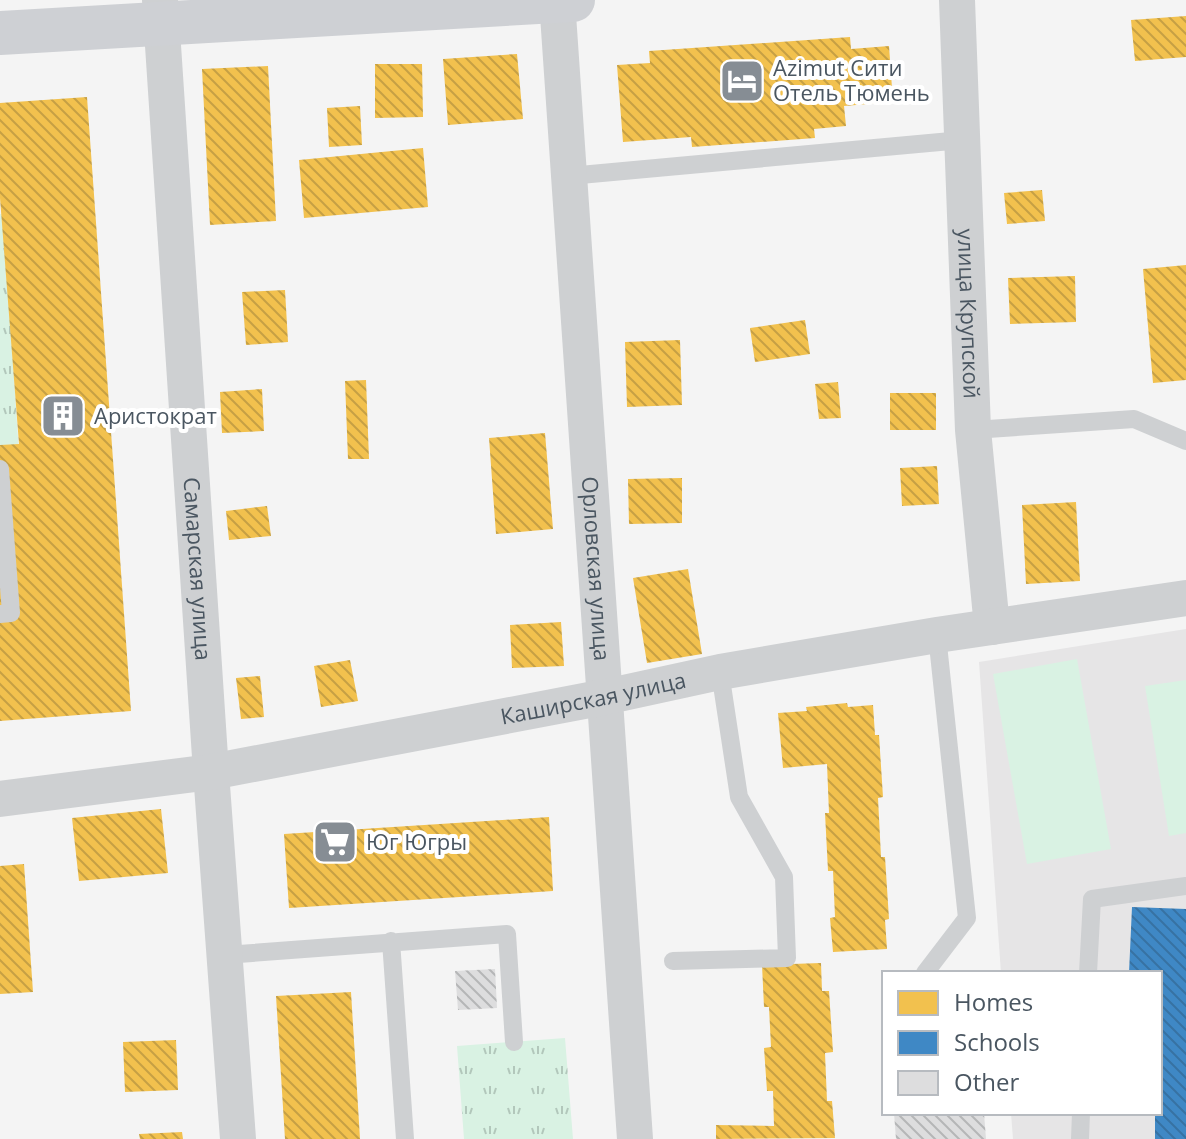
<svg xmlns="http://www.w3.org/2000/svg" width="1186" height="1139" viewBox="0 0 1186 1139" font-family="'Open Sans',sans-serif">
<defs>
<pattern id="grass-tufts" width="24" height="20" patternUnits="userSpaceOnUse" patternTransform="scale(2)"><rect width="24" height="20" fill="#d9f2e3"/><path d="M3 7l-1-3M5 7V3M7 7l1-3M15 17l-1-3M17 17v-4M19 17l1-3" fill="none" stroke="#b2c7bb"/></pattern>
<pattern id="homes-back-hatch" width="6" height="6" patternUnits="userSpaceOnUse" patternTransform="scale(2)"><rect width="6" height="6" fill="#f2c14e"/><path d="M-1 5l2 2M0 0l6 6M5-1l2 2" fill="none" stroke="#c6a044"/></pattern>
<pattern id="schools-back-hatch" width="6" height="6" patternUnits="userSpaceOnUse" patternTransform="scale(2)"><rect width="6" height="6" fill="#3f88c5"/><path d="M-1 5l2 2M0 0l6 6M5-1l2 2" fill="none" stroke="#3772a3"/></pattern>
<pattern id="building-back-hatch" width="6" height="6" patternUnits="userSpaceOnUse" patternTransform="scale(2)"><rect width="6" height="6" fill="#ddddde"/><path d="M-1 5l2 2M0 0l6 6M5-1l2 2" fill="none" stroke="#b5b6b7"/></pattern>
</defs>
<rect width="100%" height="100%" fill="#f4f4f4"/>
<path fill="#e6e5e6" d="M 1186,629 L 1186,1139 L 1013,1139 L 1011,1113 L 1160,1113 L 1160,973 L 1001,973 L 979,662 Z"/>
<path fill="url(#grass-tufts)" d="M 0,214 L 3,214 L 31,631 L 0,633 Z
M 565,1038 L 573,1139 L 464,1139 L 457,1046 Z"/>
<path fill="#d9f2e3" d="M 1077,659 L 1111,849 L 1027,864 L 993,674 Z
M 1186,680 L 1186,833 L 1169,836 L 1145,686 Z"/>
<path fill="url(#homes-back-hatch)" d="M 1186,16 L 1186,57 L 1135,61 L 1131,20 Z
M 850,37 L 851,49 L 889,46 L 893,102 L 844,106 L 846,126 L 814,129 L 815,138 L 692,147 L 691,137 L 623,142 L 617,65 L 650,63 L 649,51 Z
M 517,54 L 523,119 L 448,125 L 443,59 Z
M 375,64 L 422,64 L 423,117 L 375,118 Z
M 268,66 L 276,221 L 210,225 L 202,69 Z
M 87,97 L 131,711 L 0,721 L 0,445 L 19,444 L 0,198 L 0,103 Z
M 360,106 L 362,145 L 329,147 L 327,108 Z
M 423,148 L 428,207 L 304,218 L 299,160 Z
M 1042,190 L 1045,221 L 1007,224 L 1004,193 Z
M 1186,265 L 1186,380 L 1153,383 L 1143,269 Z
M 1075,276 L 1076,322 L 1010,324 L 1008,278 Z
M 285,290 L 288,342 L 246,345 L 242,292 Z
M 805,320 L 810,354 L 755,362 L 750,328 Z
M 680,340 L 682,405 L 627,407 L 625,342 Z
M 366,380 L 369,459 L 348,459 L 345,381 Z
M 838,382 L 841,418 L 819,419 L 815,384 Z
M 262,389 L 264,431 L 222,433 L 220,392 Z
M 890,393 L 936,393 L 936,430 L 890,430 Z
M 545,433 L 553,529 L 496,534 L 489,438 Z
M 937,466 L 939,504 L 902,506 L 900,468 Z
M 682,478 L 682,523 L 629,524 L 628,479 Z
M 1076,502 L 1080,581 L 1026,584 L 1022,505 Z
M 267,506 L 271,536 L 229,540 L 226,511 Z
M 688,569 L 702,654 L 647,663 L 633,578 Z
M 561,622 L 564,666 L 512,668 L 510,625 Z
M 350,660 L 358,701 L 321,707 L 314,666 Z
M 260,676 L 264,717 L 241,719 L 236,678 Z
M 847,703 L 848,707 L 873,705 L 875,735 L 879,735 L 883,797 L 878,798 L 881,857 L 885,857 L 889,919 L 885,920 L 887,949 L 833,952 L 830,918 L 835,917 L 833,871 L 828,871 L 825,813 L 829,813 L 827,764 L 783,768 L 778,713 L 807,711 L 806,707 Z
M 161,809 L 168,873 L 79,881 L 72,818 Z
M 549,817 L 553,891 L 289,908 L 284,834 Z
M 24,864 L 33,992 L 0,994 L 0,866 Z
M 821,963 L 822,991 L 829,991 L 833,1052 L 825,1053 L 827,1101 L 832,1101 L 835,1138 L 716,1139 L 716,1125 L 774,1126 L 773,1091 L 767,1091 L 764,1048 L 771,1047 L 769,1007 L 764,1007 L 762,965 Z
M 351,992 L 360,1139 L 285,1139 L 276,996 Z
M 176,1040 L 178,1090 L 125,1092 L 123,1042 Z
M 182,1132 L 183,1139 L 140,1139 L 139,1134 Z"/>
<path fill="url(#schools-back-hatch)" d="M 1132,907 L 1186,909 L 1186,1139 L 1155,1139 L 1155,1113 L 1160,1113 L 1160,973 L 1129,973 Z"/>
<path fill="url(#building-back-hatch)" d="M 495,969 L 497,1008 L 458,1010 L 455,971 Z
M 894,1113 L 984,1113 L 986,1139 L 896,1139 Z"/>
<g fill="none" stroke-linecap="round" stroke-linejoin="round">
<path stroke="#ced0d2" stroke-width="18" d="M 569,176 L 962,140
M 973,430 L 1134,419 L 1186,441
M 0,469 L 11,613 L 0,614
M 391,941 L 405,1139
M 225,955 L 507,934 L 514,1042
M 673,961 L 787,958 L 784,877 L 739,797 L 720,672
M 925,973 L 967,918 L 937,635
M 1088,973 L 1092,899 L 1186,886
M 1080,1139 L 1081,1113"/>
<g stroke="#ced0d2" stroke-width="36">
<path id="s1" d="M 160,0 L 211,772 L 238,1139"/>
<path id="s2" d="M 557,0 L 635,1139"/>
<path id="s3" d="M 957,0 L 973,430 L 992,627"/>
<path id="s4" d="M 0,799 L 211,772 L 605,697 L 720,672 L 937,635 L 1186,598"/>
</g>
<path stroke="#ced0d4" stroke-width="44" d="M 0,33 L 573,0"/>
</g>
<defs>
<g id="hotel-square" transform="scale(2.3)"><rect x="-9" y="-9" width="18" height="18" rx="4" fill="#868d94" stroke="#fff"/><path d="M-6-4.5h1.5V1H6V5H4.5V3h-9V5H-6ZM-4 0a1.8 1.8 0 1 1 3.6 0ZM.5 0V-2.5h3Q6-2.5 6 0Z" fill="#fff"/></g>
<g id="building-square" transform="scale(2.3)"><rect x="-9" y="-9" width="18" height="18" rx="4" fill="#868d94" stroke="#fff"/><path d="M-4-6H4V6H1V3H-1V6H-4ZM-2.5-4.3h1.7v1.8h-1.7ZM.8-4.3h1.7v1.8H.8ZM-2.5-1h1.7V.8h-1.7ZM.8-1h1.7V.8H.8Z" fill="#fff"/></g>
<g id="supermarket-square" transform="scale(2.3)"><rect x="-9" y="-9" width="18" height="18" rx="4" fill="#868d94" stroke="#fff"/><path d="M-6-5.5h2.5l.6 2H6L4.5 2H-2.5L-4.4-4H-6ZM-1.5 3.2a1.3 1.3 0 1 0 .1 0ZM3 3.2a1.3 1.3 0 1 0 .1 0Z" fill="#fff"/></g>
</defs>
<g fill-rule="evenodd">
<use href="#hotel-square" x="742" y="81"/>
<use href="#building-square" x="63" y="416"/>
<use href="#supermarket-square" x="335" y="842"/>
</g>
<g text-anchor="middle" stroke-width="8" stroke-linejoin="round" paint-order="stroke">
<g font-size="22" fill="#4a5661" stroke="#fff" text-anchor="start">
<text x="773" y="76">Azimut Сити<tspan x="773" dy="25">Отель Тюмень</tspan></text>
<text x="94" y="424">Аристократ</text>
<text x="366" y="850">Юг Югры</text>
</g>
<g font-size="22" fill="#4a5661" stroke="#fff">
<text dy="8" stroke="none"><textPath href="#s3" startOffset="314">улица Крупской</textPath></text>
<text dy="8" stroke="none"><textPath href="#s2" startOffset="570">Орловская улица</textPath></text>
<text dy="8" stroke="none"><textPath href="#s1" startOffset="570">Самарская улица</textPath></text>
<text dy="8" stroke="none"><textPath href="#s4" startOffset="602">Каширская улица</textPath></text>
</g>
</g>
<rect x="882" y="971" width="280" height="144" fill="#ffffff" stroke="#b7bbc0" stroke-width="2"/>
<rect x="898" y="991" width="40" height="24" fill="#f2c14e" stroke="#b7bbc0" stroke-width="2"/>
<text x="954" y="1011" font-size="24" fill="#4a5661">Homes</text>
<rect x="898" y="1031" width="40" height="24" fill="#3f88c5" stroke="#b7bbc0" stroke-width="2"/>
<text x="954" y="1051" font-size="24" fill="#4a5661">Schools</text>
<rect x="898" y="1071" width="40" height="24" fill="#ddddde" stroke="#b7bbc0" stroke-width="2"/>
<text x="954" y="1091" font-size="24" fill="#4a5661">Other</text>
</svg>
